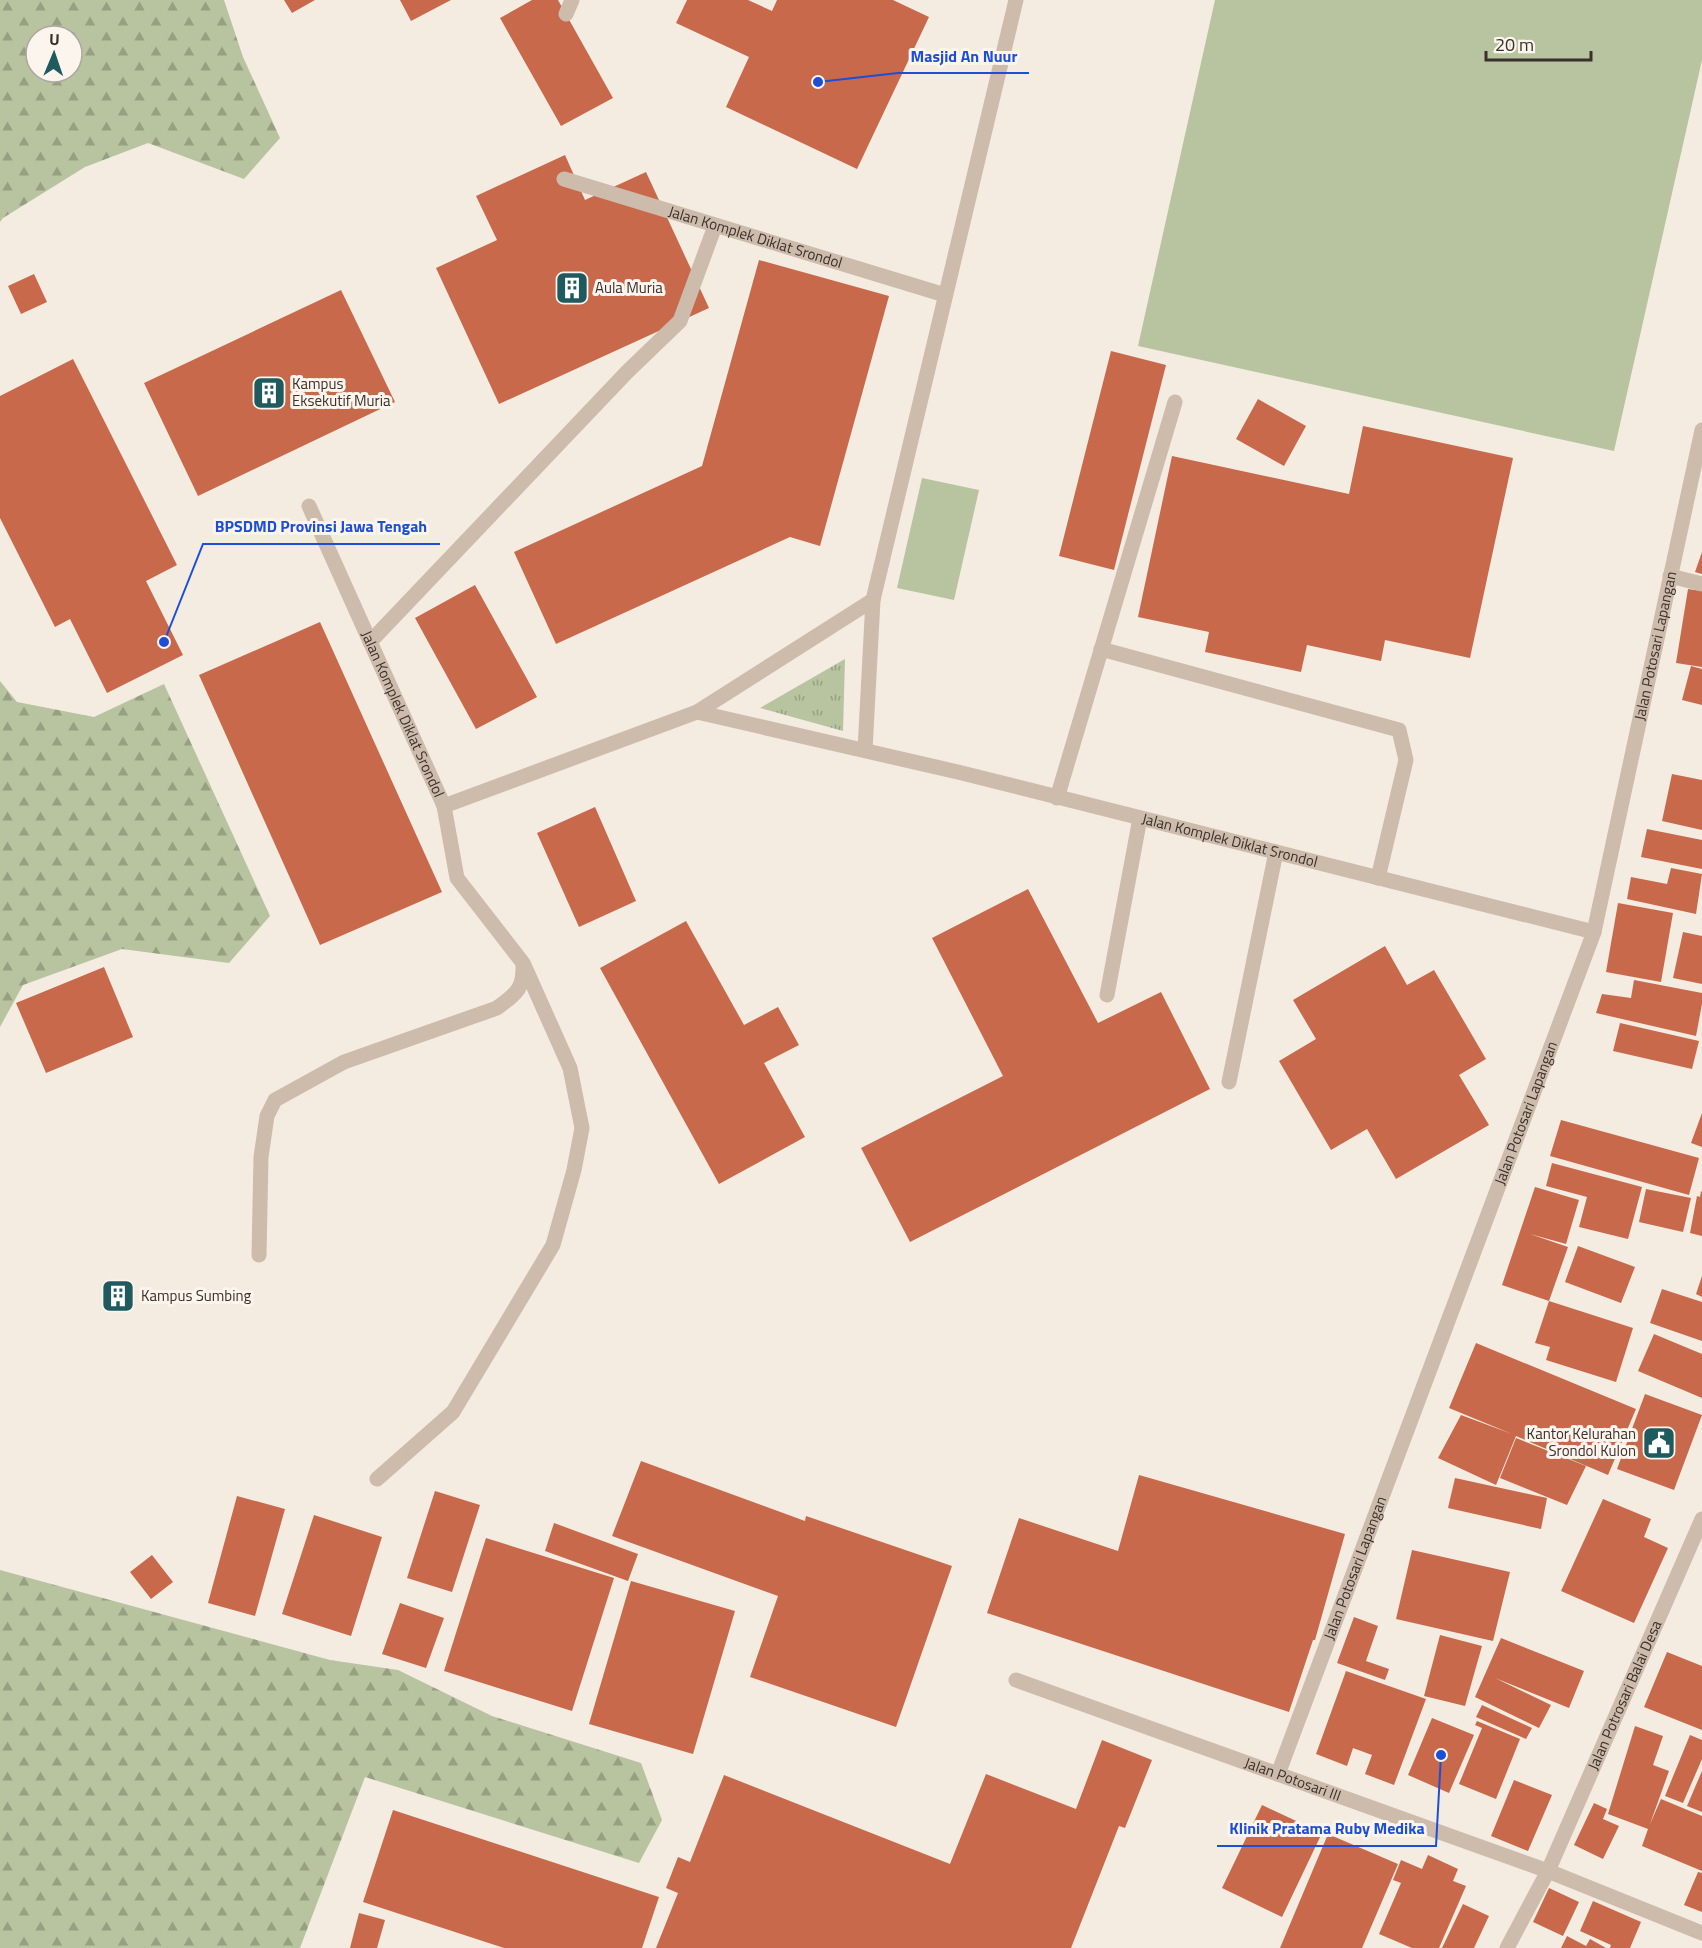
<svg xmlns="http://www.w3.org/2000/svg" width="1702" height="1948" viewBox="0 0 1702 1948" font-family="'Titillium Web',sans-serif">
<defs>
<pattern id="grass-tufts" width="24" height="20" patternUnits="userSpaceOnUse" patternTransform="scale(1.5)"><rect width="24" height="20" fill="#b8c4a0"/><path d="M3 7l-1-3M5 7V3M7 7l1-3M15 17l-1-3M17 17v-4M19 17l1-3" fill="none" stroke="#97a083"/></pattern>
<pattern id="forest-firs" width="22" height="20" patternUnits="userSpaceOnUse" patternTransform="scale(1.5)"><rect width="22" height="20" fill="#b8c4a0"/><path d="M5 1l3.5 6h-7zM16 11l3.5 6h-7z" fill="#97a083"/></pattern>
</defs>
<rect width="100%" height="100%" fill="#f4ebe1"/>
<path fill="url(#grass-tufts)" d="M 845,659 L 843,731 L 760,708 Z"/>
<path fill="url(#forest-firs)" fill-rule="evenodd" d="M 0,0 L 224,0 L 243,57 L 280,138 L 244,179 L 148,143 L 85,167 L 3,218 L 0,222 ZM 36,36 L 72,36 L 72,72 L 36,72 Z
M 0,681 L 17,702 L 94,717 L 164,684 L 270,916 L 229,963 L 122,949 L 23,985 L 0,1027 Z
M 0,1570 L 330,1660 L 398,1670 L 492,1716 L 641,1763 L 662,1820 L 639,1863 L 365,1777 L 300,1948 L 0,1948 Z"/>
<path fill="#b8c4a0" d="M 1215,0 L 1702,0 L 1702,60 L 1614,451 L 1138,346 Z
M 922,478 L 979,490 L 954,600 L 897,588 Z"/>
<path fill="#c8694b" d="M 284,0 L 315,0 L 292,13 Z
M 400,0 L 451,0 L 411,21 Z
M 532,0 L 558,0 L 613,98 L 561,126 L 500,18 Z
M 687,0 L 748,0 L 772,11 L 777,0 L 893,0 L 929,17 L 857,169 L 726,107 L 749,57 L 676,23 Z
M 565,155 L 585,200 L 646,172 L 709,308 L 499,404 L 436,268 L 497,240 L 476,196 Z
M 759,260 L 889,296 L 820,546 L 790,537 L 556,644 L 514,552 L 702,466 Z
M 34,274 L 47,302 L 21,314 L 8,286 Z
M 341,290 L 395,402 L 198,496 L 144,383 Z
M 1111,351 L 1166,365 L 1114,570 L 1059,556 Z
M 73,359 L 177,565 L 146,581 L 183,655 L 107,693 L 70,619 L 55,627 L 0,518 L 0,396 Z
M 1258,399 L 1306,426 L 1284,466 L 1236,439 Z
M 1363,426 L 1513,458 L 1470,658 L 1385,640 L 1381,661 L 1307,645 L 1301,672 L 1205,652 L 1209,632 L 1138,617 L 1172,456 L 1349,494 Z
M 1702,552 L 1702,574 L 1695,572 Z
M 475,585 L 537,697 L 476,729 L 415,618 Z
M 1688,589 L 1702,591 L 1702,667 L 1676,663 Z
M 320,622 L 442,892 L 320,945 L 199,675 Z
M 1691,666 L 1702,669 L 1702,705 L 1682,700 Z
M 1672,774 L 1702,780 L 1702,830 L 1662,821 Z
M 595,807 L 636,901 L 579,927 L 537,833 Z
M 1647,829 L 1702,840 L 1702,869 L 1641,857 Z
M 1671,868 L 1702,874 L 1696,914 L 1627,899 L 1631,877 L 1667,884 Z
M 1028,889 L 1098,1023 L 1161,992 L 1210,1089 L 910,1242 L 861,1148 L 1003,1076 L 932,938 Z
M 1618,903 L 1673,913 L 1661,982 L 1606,972 Z
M 686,921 L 744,1025 L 778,1007 L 799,1045 L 764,1063 L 805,1137 L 719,1184 L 600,968 Z
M 1683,932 L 1702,936 L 1702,984 L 1673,978 Z
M 1385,946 L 1407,985 L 1434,970 L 1486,1059 L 1459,1075 L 1489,1125 L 1396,1179 L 1367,1129 L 1331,1150 L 1279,1061 L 1316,1039 L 1293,1000 Z
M 104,967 L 133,1037 L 46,1073 L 16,1003 Z
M 1634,980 L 1702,993 L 1702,1004 L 1696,1036 L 1596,1013 L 1602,994 L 1631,998 Z
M 1620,1023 L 1699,1041 L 1692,1069 L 1613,1051 Z
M 1702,1113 L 1702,1147 L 1691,1143 Z
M 1561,1120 L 1699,1158 L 1689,1195 L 1550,1156 Z
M 1552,1163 L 1642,1187 L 1628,1239 L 1579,1227 L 1587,1197 L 1546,1186 Z
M 1535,1187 L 1579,1200 L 1566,1244 L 1530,1234 L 1568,1247 L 1549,1301 L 1633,1328 L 1616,1382 L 1546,1360 L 1550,1347 L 1535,1343 L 1549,1301 L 1502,1285 Z
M 1646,1189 L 1691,1198 L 1683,1232 L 1639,1222 Z
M 1701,1191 L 1702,1192 L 1702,1236 L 1690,1233 L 1697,1196 L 1700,1197 Z
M 1578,1246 L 1635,1267 L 1621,1303 L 1565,1282 Z
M 1702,1276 L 1702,1297 L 1696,1294 Z
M 1662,1289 L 1702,1302 L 1702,1341 L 1650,1323 Z
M 1654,1334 L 1702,1354 L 1702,1398 L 1638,1371 Z
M 1476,1343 L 1636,1409 L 1608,1475 L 1516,1436 L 1496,1485 L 1438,1458 L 1461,1415 L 1512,1434 L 1449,1408 Z
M 1645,1394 L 1702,1415 L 1674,1490 L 1617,1469 Z
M 1516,1438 L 1586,1466 L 1567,1505 L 1500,1478 Z
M 641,1461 L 805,1521 L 806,1516 L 952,1566 L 896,1727 L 750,1677 L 778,1596 L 612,1536 Z
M 1139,1475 L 1345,1534 L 1315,1640 L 1313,1640 L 1289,1712 L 987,1613 L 1019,1518 L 1118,1551 Z
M 1455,1478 L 1547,1498 L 1541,1529 L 1448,1508 Z
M 435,1491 L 480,1505 L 452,1592 L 407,1578 Z
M 237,1496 L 285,1509 L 255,1616 L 208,1603 Z
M 1603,1499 L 1651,1519 L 1644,1537 L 1668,1548 L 1634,1623 L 1561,1591 Z
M 314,1515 L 382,1537 L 351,1636 L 282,1614 Z
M 554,1523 L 638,1554 L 628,1581 L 545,1551 Z
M 486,1538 L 614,1578 L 572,1711 L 444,1671 Z
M 1412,1550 L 1510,1572 L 1493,1641 L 1396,1619 Z
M 152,1555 L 173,1582 L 151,1599 L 130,1572 Z
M 631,1581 L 735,1611 L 693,1754 L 589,1724 Z
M 400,1603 L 444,1618 L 426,1668 L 382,1654 Z
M 1354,1617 L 1378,1626 L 1366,1661 L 1389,1669 L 1385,1680 L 1337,1663 Z
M 1440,1635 L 1482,1646 L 1465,1706 L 1424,1696 Z
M 1501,1638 L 1584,1671 L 1569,1708 L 1495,1678 L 1551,1705 L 1539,1728 L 1475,1697 Z
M 1667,1652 L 1702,1666 L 1702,1730 L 1644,1707 Z
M 1346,1671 L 1426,1699 L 1394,1785 L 1365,1774 L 1372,1755 L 1353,1748 L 1347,1766 L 1316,1754 Z
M 1482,1705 L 1532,1728 L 1526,1739 L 1476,1717 Z
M 1432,1718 L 1474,1735 L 1449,1793 L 1408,1775 Z
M 1477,1721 L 1520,1739 L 1496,1799 L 1459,1784 L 1482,1728 L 1475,1725 Z
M 1635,1726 L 1663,1736 L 1653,1765 L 1669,1771 L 1650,1824 L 1661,1799 L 1702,1816 L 1702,1871 L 1642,1846 L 1648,1829 L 1608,1814 Z
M 1690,1735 L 1702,1740 L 1702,1759 L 1683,1803 L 1665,1796 Z
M 1102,1740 L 1152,1760 L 1125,1828 L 1119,1826 L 1071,1948 L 656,1948 L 678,1893 L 666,1888 L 678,1857 L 690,1862 L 724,1775 L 950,1864 L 986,1774 L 1076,1809 Z
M 1702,1771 L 1702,1812 L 1687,1806 Z
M 1514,1780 L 1552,1795 L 1528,1851 L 1491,1836 Z
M 1594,1803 L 1607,1809 L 1603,1819 L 1619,1826 L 1603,1859 L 1574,1845 Z
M 1262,1805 L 1322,1833 L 1282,1917 L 1222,1888 Z
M 393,1810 L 659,1897 L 642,1948 L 504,1948 L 363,1902 Z
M 1328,1834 L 1398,1864 L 1362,1948 L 1280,1948 Z
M 1428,1855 L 1458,1869 L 1453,1881 L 1466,1886 L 1439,1948 L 1412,1948 L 1379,1934 L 1401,1883 L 1393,1880 L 1401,1860 L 1422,1869 Z
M 1698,1872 L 1702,1873 L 1702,1912 L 1684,1905 Z
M 1549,1888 L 1579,1902 L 1563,1936 L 1533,1922 Z
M 1593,1901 L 1641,1922 L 1630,1948 L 1610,1948 L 1611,1945 L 1580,1931 Z
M 1463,1904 L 1489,1916 L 1474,1948 L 1442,1948 Z
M 359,1913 L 385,1920 L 377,1948 L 350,1948 Z
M 1567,1936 L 1586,1946 L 1590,1939 L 1606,1948 L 1561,1948 Z"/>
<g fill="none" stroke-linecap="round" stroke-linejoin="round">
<g stroke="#cdbbac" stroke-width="15">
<path d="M 566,14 L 572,0"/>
<path id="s1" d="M 564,179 L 945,295"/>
<path id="s2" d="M 309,506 L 444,806 L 697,712 L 873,600 L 1016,0"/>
<path d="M 370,642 L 627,372 L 680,321 L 715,226"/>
<path d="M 1101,649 L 1399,730 L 1406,760 L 1378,878"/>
<path id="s3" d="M 697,712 L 962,773 L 1594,932"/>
<path d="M 865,750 L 873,600"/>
<path d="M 1057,798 L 1175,402"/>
<path d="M 1107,995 L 1140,818"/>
<path d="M 1229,1082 L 1276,852"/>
<path d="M 259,1255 L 261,1157 L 267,1116 L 275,1100 L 344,1062 L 497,1008 C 517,993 524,989 523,963 L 457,878 L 444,806"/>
<path d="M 377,1479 L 453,1412 L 553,1245 L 574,1170 L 582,1128 L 570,1068 L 524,965"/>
</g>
<g stroke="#cdbbac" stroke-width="15">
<path d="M 1670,576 L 1702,584"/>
<path id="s4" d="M 1016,1680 L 1548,1871 L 1702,1933"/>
<path id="s5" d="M 1278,1774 L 1594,932 L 1702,430"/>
<path id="s6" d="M 1507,1948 L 1548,1871 L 1702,1519"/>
</g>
</g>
<defs>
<g id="building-square" transform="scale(1.725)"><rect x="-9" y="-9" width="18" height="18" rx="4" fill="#1f5a5e" stroke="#fbf5ee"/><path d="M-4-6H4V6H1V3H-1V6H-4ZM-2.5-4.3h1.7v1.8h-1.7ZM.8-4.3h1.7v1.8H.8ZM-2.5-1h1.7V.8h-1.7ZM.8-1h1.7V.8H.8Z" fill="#fff"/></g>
<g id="civic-square" transform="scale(1.725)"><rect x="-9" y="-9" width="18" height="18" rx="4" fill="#1f5a5e" stroke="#fbf5ee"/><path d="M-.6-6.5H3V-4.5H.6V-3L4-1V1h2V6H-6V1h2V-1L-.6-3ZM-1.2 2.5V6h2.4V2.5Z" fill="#fff"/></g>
</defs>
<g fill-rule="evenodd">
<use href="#building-square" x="572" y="288"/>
<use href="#building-square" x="269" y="393"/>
<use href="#building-square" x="118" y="1296"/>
<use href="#civic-square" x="1659" y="1443"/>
</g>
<g text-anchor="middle" stroke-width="6" stroke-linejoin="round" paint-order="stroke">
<g font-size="15" fill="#3b302b" stroke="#fbf5ee">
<text dy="5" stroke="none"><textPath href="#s1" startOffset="200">Jalan Komplek Diklat Srondol</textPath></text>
<text dy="5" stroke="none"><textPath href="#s5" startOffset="1192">Jalan Potosari Lapangan</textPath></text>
<text dy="5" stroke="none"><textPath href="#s2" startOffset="228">Jalan Komplek Diklat Srondol</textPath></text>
<text dy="5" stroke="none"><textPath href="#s3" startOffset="548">Jalan Komplek Diklat Srondol</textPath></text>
<text dy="5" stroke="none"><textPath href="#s5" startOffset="706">Jalan Potosari Lapangan</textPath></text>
<text dy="5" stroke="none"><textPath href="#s5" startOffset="220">Jalan Potosari Lapangan</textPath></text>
<text dy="5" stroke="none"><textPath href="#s6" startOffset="279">Jalan Potrosari Balai Desa</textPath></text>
<text dy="5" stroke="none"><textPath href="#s4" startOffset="294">Jalan Potosari III</textPath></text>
</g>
<g font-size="15" fill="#3b302b" stroke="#fbf5ee" text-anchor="start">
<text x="595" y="293">Aula Muria</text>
<text x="292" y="389">Kampus<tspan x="292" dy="17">Eksekutif Muria</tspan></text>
<text x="141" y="1301">Kampus Sumbing</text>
<text x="1636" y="1439" text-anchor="end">Kantor Kelurahan<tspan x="1636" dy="17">Srondol Kulon</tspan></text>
</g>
</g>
<path fill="none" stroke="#1d4ed8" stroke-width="2" d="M818 82L898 73H1029M164 642L203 544H440M1441 1755L1436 1846H1217"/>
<g fill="#1d4ed8" stroke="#fbf5ee" stroke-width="2">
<circle cx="818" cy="82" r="6"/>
<circle cx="164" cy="642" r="6"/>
<circle cx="1441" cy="1755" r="6"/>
</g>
<g font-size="16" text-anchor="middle" font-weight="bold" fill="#1d4ed8" stroke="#fbf5ee" stroke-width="6" stroke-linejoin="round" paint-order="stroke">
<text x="964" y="62">Masjid An Nuur</text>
<text x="321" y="532">BPSDMD Provinsi Jawa Tengah</text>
<text x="1327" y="1834">Klinik Pratama Ruby Medika</text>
</g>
<g transform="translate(54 54) rotate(2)"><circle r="28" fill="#fbf5ee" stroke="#aea6a0" stroke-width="1.5"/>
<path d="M0-4.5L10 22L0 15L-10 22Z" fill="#1f5a5e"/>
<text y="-9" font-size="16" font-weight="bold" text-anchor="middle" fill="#3b302b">U</text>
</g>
<path d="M1486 51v9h105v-9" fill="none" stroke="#3b302b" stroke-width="3"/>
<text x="1495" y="51" font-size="18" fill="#3b302b" stroke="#fbf5ee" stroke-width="4.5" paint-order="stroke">20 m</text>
</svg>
